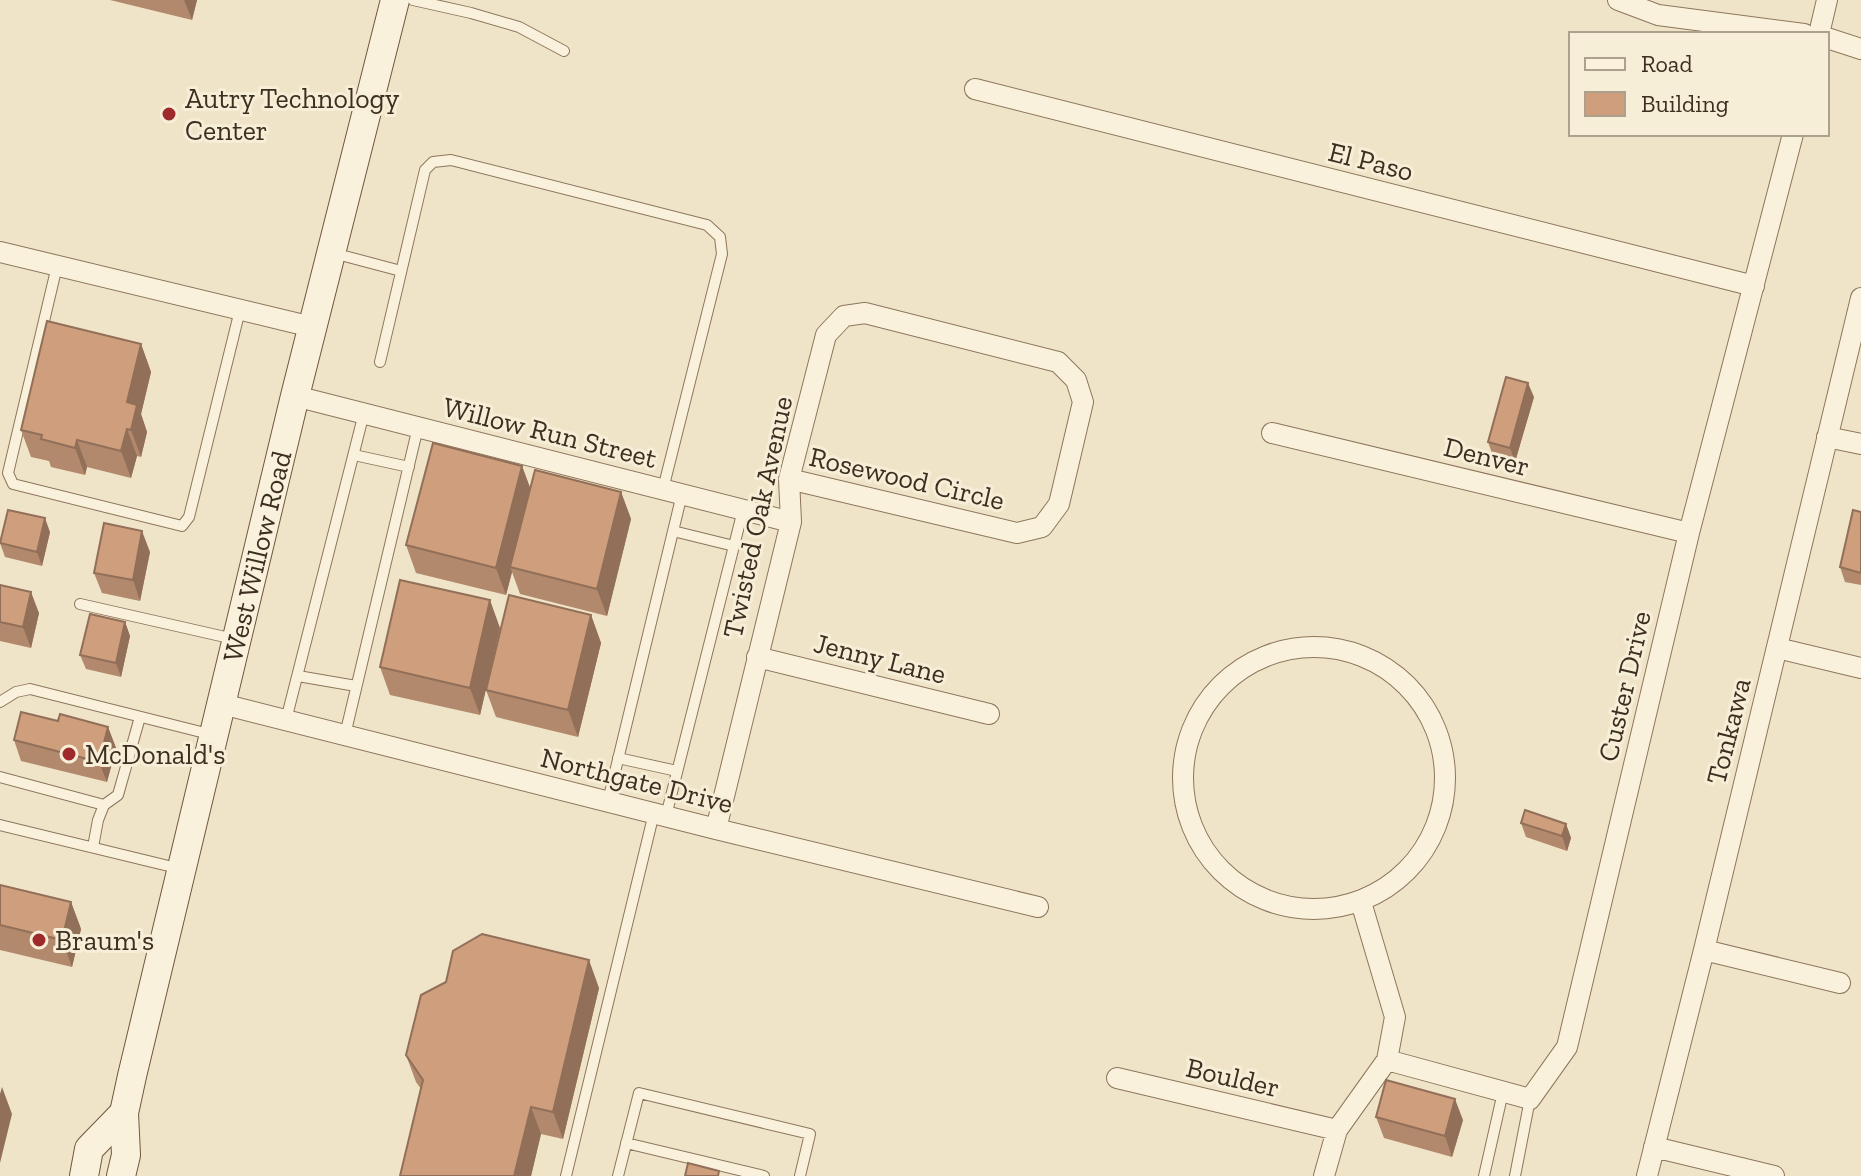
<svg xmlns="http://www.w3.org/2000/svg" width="1861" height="1176" viewBox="0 0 1861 1176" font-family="'Zilla Slab',serif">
<rect width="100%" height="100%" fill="#f0e4c8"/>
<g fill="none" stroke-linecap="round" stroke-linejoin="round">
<g stroke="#8d765c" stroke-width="12">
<path id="service" d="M 413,0 L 471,13 L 519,27 L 564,51
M 333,253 L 401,271
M 57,266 L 8,473 L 13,484 L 182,526 L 189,517 L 240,310
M 380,362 L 425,170 L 433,162 L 451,160 L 707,225 L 720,237 L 722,254 L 663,489
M 354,455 L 409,467
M 673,531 L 734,546
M 80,604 L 234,639
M 298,676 L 356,686
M 0,702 L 16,692 L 30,689 L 213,735
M 286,720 L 364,413
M 345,735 L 418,427
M 618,758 L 677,771
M 0,777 L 104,805
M 608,801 L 682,494
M 666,816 L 743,510
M 0,825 L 181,869
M 93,847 L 98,820 L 104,805 L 118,795 L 140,717
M 626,1143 L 764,1176
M 566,1176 L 654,813
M 618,1176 L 639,1093 L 810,1134 L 800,1176
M 1484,1176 L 1503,1092
M 1515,1176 L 1530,1099"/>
</g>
<g stroke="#8d765c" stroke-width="22">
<path id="minor" d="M 1618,0 L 1658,15 L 1804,34
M 1819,34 L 1827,0
M 1827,38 L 1861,49
M 975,89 L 1754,286
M 0,252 L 312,327
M 295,396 L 791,522
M 1272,433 L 1689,533
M 1827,437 L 1861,444
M1183 778a131 131 0 1 1 262 0a131 131 0 1 1-262 0Z
M 1777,648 L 1861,668
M 757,657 L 989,714
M 222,704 L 716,829 L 1038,907
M 716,829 L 791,522 L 789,479 L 826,335 L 844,316 L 865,313 L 1058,362 L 1076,380 L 1083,402 L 1059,504 L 1042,527 L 1017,533 L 789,479
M 1361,902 L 1395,1017 L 1387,1060 L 1530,1099 L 1567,1047 L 1689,533 L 1793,134
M 1704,950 L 1840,983
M 1117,1078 L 1337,1130
M 1654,1147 L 1774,1176
M 1324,1176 L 1337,1130 L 1387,1060
M 1647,1176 L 1704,950 L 1861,298"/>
</g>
<g stroke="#6f573f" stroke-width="30">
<g id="secondary">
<path d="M 84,1176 L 89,1149 L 124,1113"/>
<path id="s1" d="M 121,1176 L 126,1155 L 124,1113 L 132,1076 L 295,396 L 395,0"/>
</g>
</g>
<use href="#service" stroke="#faf1dc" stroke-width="10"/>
<use href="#minor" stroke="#faf1dc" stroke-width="20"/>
<use href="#secondary" stroke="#faf1dc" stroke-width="28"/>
</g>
<path fill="#b2896c" d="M 110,0 L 197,0 L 192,20 Z
M 141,344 L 151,372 L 141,414 L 147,432 L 141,457 L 137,456 L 131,478 L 87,467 L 85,475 L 51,467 L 49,461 L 31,457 L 21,430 Z
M 1534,397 L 1515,462 L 1493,456 L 1488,442 Z
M 522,466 L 530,488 L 621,492 L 631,519 L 607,616 L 520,594 L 512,572 L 506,595 L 416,573 L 406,545 Z
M 1861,512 L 1861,585 L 1845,582 L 1840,567 Z
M 50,532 L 42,566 L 5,557 L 0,543 Z
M 150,552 L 140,601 L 102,593 L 94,573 Z
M 0,585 L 39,613 L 31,648 L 0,641 Z
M 591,615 L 601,643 L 578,737 L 496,717 L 486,690 Z
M 125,622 L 130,636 L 121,677 L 86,669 L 80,655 Z
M 500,628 L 480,715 L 390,695 L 380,667 Z
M 108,727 L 116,748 L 107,782 L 21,761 L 14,740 Z
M 1521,823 L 1566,824 L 1571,838 L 1567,851 L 1526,837 Z
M 0,885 L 71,902 L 81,929 L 72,967 L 0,950 Z
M 599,988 L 563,1139 L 541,1134 L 531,1176 L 400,1176 L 421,1089 L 416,1082 L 406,1055 Z
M 1376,1117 L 1463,1120 L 1452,1157 L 1384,1138 Z"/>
<path fill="#916f58" d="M 184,0 L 197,0 L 192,20 Z
M 141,344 L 151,372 L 141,414 L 147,432 L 141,457 L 131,430 L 127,402 Z
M 1528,383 L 1534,397 L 1515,462 L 1510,448 Z
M 127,429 L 137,456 L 131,478 L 121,451 Z
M 77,440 L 87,467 L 85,475 L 75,448 Z
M 522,466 L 532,493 L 510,567 L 512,572 L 506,595 L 496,568 Z
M 621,492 L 631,519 L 607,616 L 597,589 Z
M 45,518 L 50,532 L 42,566 L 37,552 Z
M 142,531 L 150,552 L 140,601 L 133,580 Z
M 31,592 L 39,613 L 31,648 L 23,627 Z
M 490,600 L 500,628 L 480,715 L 470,688 Z
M 591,615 L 601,643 L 578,737 L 568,710 Z
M 125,622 L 130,636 L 121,677 L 116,663 Z
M 108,727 L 116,748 L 107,782 L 99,762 Z
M 1566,824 L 1571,838 L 1567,851 L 1562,836 Z
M 71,902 L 81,929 L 72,967 L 62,940 Z
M 589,960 L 599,988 L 563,1139 L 553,1112 Z
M 2,1087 L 12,1114 L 0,1163 L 0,1094 Z
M 1455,1099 L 1463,1120 L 1452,1157 L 1445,1136 Z
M 531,1107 L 541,1134 L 531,1176 L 514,1176 Z"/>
<path fill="#cf9f7d" stroke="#916f58" stroke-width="2" d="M 47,321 L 141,344 L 127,402 L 137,405 L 131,430 L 127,429 L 121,451 L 77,440 L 75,448 L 41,439 L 42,435 L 21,430 Z
M 1506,377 L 1528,383 L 1510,448 L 1488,442 Z
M 433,443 L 522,466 L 496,568 L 406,545 Z
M 535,470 L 621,492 L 597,589 L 510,567 Z
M 8,510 L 45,518 L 37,552 L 0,543 Z
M 1853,510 L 1861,512 L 1861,573 L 1840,567 Z
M 104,523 L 142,531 L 133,580 L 94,573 Z
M 400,580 L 490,600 L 470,688 L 380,667 Z
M 0,585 L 31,592 L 23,627 L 0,622 Z
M 509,595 L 591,615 L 568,710 L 486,690 Z
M 90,614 L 125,622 L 116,663 L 80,655 Z
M 21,712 L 58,721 L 60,714 L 108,727 L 99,762 L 14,740 Z
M 1525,810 L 1566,824 L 1562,836 L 1521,823 Z
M 0,885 L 71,902 L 62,940 L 0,925 Z
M 482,934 L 589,960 L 553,1112 L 531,1107 L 514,1176 L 400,1176 L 423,1080 L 406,1055 L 421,995 L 446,982 L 453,951 Z
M 1386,1080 L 1455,1099 L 1445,1136 L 1376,1117 Z
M 688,1163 L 719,1171 L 718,1176 L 685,1176 Z"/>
<g fill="#9e2a2b" stroke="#f7eed8" stroke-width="3">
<circle cx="169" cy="114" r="8"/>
<circle cx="69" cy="754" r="8"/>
<circle cx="39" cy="940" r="8"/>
</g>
<g text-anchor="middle" stroke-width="6" stroke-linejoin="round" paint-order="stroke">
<g font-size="28" fill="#3d2e20" stroke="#f7eed8" text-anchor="start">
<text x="185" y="108">Autry Technology<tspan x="185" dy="32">Center</tspan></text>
<text x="85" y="764">McDonald's</text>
<text x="55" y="950">Braum's</text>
</g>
<g font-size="28" fill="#3d2e20" stroke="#f7eed8">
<text transform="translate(1371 161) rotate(14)" y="10">El Paso</text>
<text transform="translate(550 432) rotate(14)" y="10">Willow Run Street</text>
<text transform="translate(1487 456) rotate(14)" y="10">Denver</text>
<text transform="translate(907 478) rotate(13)" y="10">Rosewood Circle</text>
<text transform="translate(757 517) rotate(-78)" y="10">Twisted Oak Avenue</text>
<text dy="10" stroke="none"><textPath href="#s1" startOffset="636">West Willow Road</textPath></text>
<text transform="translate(880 658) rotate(14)" y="10">Jenny Lane</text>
<text transform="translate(1624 686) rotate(-77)" y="10">Custer Drive</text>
<text transform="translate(1728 731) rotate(-76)" y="10">Tonkawa</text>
<text transform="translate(637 780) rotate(14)" y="10">Northgate Drive</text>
<text transform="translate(1233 1077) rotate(13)" y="10">Boulder</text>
</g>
</g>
<rect x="1569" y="32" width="260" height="104" fill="#f7eed8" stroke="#ada18e" stroke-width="2"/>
<rect x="1585" y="58" width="40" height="12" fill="#faf1dc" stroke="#ada18e" stroke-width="2"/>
<text x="1641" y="72" font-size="24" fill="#3d2e20">Road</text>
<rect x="1585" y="92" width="40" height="24" fill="#cf9f7d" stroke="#ada18e" stroke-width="2"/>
<text x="1641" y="112" font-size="24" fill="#3d2e20">Building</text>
</svg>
